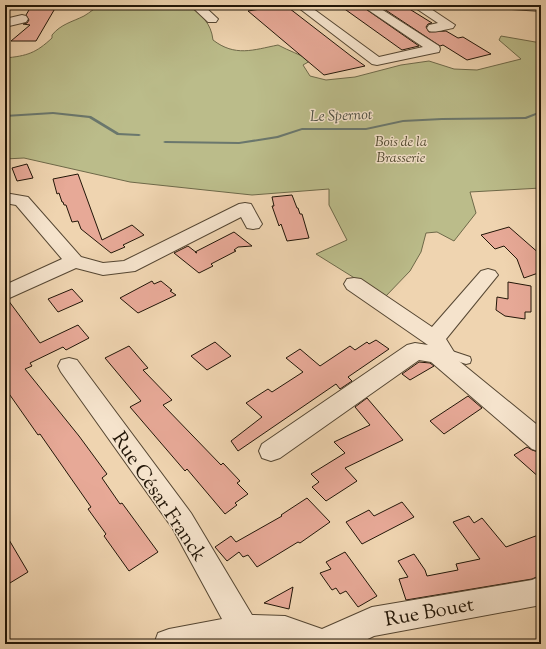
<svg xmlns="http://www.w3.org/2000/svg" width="546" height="649" viewBox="0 0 546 649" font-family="'Sorts Mill Goudy',serif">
<rect width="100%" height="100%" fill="#efd4b0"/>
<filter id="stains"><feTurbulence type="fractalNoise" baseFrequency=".005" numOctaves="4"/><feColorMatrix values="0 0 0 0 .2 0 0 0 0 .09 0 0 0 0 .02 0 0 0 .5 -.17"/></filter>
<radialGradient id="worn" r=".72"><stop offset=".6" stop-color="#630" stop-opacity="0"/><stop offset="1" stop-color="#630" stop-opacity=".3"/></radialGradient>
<path fill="#bbbc8a" stroke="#6e6949" d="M 103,5 L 190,5 C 202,16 211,23 213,40 C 235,57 253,50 278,45 C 289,51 300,54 310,61 L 303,65 L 310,76 L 326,80 L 355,77 L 401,65 L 429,61 L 454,69 L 477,70 L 521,59 L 499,40 L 501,36 L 541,43 L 541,188 L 470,192 L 476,213 L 454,241 L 437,232 L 426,233 L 421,252 L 410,271 L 385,297 L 316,254 L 347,240 L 329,205 L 329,189 L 252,195 L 130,182 L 24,158 L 5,159 L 5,58 C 27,56 36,53 52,38 L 52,35 C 61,24 72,22 84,16 C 91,12 95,7 103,5 Z"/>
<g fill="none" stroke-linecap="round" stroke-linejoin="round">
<path fill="#6a776d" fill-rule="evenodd" d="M 541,111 L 541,113 L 526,119 L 442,120 L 403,122 L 366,130 L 302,130 L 278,138 L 239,144 L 165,143 L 163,142 L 165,141 L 239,142 L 277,136 L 302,128 L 366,128 L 403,120 L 442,118 L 525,117 Z
M 53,112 L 91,116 L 119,133 L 139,134 L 141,135 L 139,136 L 117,135 L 89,118 L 53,114 L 5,117 L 5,115 Z"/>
</g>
<path fill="#e7a997" stroke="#221608" d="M 32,5 L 50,5 L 50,7 L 57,5 L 36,41 L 11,41 L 30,25 L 23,24 L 27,23 L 29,20 L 26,15 Z
M 285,5 L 351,56 L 365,66 L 324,75 L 248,11 Z
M 339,5 L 360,5 L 419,46 L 402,50 Z
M 378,5 L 403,5 L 432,23 L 428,24 L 426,27 L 429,32 L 446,31 L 458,38 L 463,37 L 491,54 L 467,60 L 443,45 L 440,46 Z
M 27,164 L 33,178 L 17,181 L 12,168 Z
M 78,174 L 102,240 L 132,225 L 144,235 L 123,245 L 125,247 L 111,253 L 81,229 L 78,221 L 72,222 L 66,205 L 64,205 L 63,202 L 62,202 L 59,193 L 57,194 L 53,179 Z
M 292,195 L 297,208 L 298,208 L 300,214 L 302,214 L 309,238 L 287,241 L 281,224 L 279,226 L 272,206 L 274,206 L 272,197 Z
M 509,227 L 541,255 L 541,272 L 524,278 L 517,259 L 504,246 L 495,249 L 481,235 Z
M 234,232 L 252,246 L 238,247 L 234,250 L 236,251 L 211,264 L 213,266 L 199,273 L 174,253 L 188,246 L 197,253 L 195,252 Z
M 152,281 L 154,284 L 161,281 L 172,290 L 170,291 L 176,295 L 138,313 L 120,298 Z
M 508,282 L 531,286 L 531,312 L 525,312 L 525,319 L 505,316 L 496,310 L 497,297 L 508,299 Z
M 72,289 L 83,301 L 58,312 L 48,299 Z
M 8,300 L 40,343 L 78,325 L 89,338 L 66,350 L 63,347 L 30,363 L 32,366 L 25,369 L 79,436 L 107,474 L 102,478 L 120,504 L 122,503 L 158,552 L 129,571 L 104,536 L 106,534 L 88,509 L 91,507 L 40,434 L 38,435 L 5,388 L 5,301 Z
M 376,340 L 389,349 L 348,377 L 352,381 L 340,389 L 336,384 L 238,451 L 231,441 L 262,417 L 246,403 L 268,389 L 272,392 L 303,372 L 286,358 L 300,349 L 320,366 L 350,346 L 355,350 L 367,342 L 369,344 Z
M 215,342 L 231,356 L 207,370 L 191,356 Z
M 129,346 L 148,368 L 143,370 L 172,400 L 163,405 L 221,465 L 223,463 L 240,481 L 237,483 L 248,494 L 235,503 L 237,505 L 225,514 L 187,469 L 185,471 L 130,407 L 141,401 L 105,358 Z
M 419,362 L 430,363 L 434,366 L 410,380 L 402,374 Z
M 468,396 L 482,408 L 444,434 L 430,421 Z
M 367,398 L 403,440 L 345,468 L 357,481 L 326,501 L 312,487 L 319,482 L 311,474 L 345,453 L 334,442 L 370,425 L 355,407 Z
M 527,447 L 532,450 L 541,453 L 541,479 L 514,455 Z
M 307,498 L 330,522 L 300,543 L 298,542 L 257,567 L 248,555 L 243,557 L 239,552 L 227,561 L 215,547 L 231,536 L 236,542 L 282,516 L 281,515 Z
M 402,502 L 414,517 L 362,544 L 346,522 L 369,510 L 374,516 Z
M 469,516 L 474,523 L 482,518 L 506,547 L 541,534 L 541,575 L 532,579 L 406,600 L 399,579 L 408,577 L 398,561 L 414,554 L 425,570 L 427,576 L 458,570 L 456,564 L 480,559 L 453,522 Z
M 5,533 L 28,572 L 5,586 Z
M 345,552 L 377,596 L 358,607 L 346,591 L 340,594 L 336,588 L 332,590 L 320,573 L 331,569 L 326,562 Z
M 293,587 L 289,609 L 264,603 Z"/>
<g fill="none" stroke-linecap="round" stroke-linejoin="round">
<g stroke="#554632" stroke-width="2">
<path id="lane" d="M 443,348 L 470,357 L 471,360 L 470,363 L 466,364 L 439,355 L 438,352 L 439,349 Z"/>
</g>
<g stroke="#554632" stroke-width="2">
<path id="street" d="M 190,5 L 203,5 L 218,19 L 216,22 L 208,22 Z
M 295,5 L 308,5 L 379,57 L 423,47 L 361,5 L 375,5 L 439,46 L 440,49 L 439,52 L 434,53 L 377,65 L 372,64 Z
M 411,5 L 425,5 L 455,25 L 453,28 C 446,29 436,33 429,31 L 427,28 L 429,25 L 438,23 Z
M 493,5 L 541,5 L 541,11 L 499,8 L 495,7 Z
M 22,15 L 26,16 L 28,19 L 26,22 L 5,27 L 5,19 Z
M 5,193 L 28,197 L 81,257 L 103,263 L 124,261 L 239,204 L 245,203 L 251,204 L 262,224 L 259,228 L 253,229 L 247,228 L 241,217 L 135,271 L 103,275 L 76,268 L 5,300 L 5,285 L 62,259 L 16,205 L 5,203 Z
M 488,269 L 495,271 L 498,275 L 446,339 L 454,352 L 454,357 L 541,428 L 541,452 L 532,449 L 431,362 L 419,360 L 280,458 L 271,461 L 262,458 L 259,451 L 262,444 L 407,345 L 415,343 L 428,345 L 347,289 L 344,284 L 347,279 L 354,278 L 361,279 L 432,327 L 481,271 Z
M 69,358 L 77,360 L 191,513 L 252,615 L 285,616 L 322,629 L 372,607 L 532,580 L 541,576 L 541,605 L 374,636 L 357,644 L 154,644 L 158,633 L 169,629 L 222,619 L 173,529 L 61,372 L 58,366 L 61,360 Z"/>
</g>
<use href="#lane" fill="#f5e3cc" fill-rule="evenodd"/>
<use href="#street" fill="#f5e3cc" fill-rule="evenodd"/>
</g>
<g text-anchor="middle" stroke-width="3" stroke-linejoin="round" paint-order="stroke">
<g font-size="14" font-style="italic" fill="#50482f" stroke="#f5e3cc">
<text x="401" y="146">Bois de la<tspan x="401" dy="16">Brasserie</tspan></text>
</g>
<g font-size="15" font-style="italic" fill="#4c4f43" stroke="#f5e3cc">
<text transform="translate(341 115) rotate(-2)" y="5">Le Spernot</text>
</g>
<g font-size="20" fill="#221608" stroke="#f5e3cc">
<text transform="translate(160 496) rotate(56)" y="7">Rue César Franck</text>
<text transform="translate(429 611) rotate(-10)" y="7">Rue Bouet</text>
</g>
</g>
<rect width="546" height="649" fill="none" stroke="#efd4b0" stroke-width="20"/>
<rect x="6" y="6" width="534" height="637" fill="none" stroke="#221608" stroke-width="2"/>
<rect x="10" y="10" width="526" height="629" fill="none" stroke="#221608"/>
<rect width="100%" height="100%" filter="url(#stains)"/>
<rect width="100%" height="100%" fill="url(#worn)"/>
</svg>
